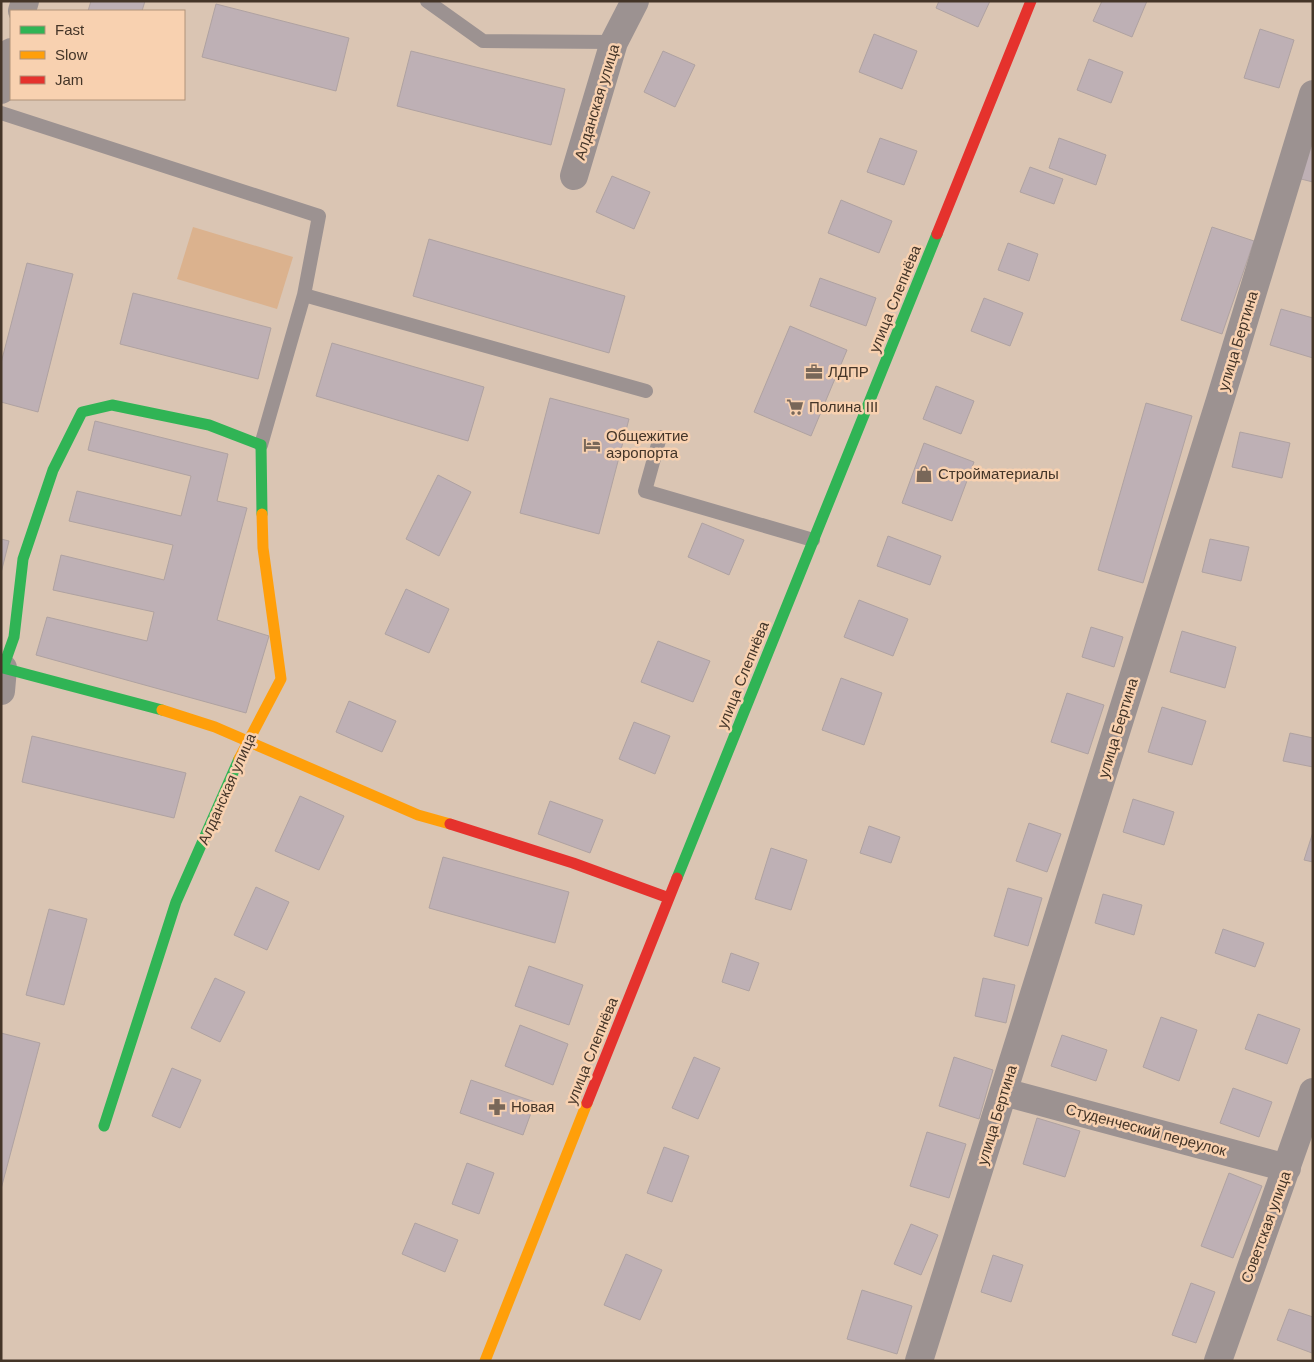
<svg xmlns="http://www.w3.org/2000/svg" width="1314" height="1362" viewBox="0 0 1314 1362" font-family="Arial,sans-serif">
<rect width="100%" height="100%" fill="#dac5b3"/>
<path fill="#dbb28e" d="M 193,227 L 293,257 L 277,309 L 177,279 Z"/>
<path fill="#beb0b5" stroke="#afa2a1" d="M 91,1 L 145,1 L 142,11 L 88,11 Z
M 939,1 L 990,1 L 978,27 L 936,8 Z
M 1102,1 L 1147,1 L 1132,37 L 1093,21 Z
M 216,4 L 349,38 L 336,91 L 202,57 Z
M 1260,29 L 1294,40 L 1279,88 L 1244,78 Z
M 874,34 L 917,51 L 902,89 L 859,72 Z
M 411,51 L 565,89 L 551,145 L 397,106 Z
M 663,51 L 695,65 L 675,107 L 644,92 Z
M 1089,59 L 1123,72 L 1111,103 L 1077,90 Z
M 880,138 L 917,151 L 904,185 L 867,172 Z
M 1059,138 L 1106,155 L 1096,185 L 1049,168 Z
M 1307,145 L 1313,147 L 1313,182 L 1297,178 Z
M 1030,167 L 1063,179 L 1054,204 L 1020,192 Z
M 612,176 L 650,192 L 634,229 L 596,212 Z
M 841,200 L 892,221 L 879,253 L 828,233 Z
M 1212,227 L 1254,241 L 1222,334 L 1181,320 Z
M 429,239 L 625,296 L 609,353 L 413,296 Z
M 1008,243 L 1038,254 L 1029,281 L 998,270 Z
M 27,263 L 73,274 L 38,412 L 1,402 L 1,363 Z
M 820,278 L 876,298 L 866,326 L 810,306 Z
M 133,293 L 271,328 L 258,379 L 120,344 Z
M 984,298 L 1023,313 L 1010,346 L 971,331 Z
M 1281,309 L 1313,318 L 1313,358 L 1270,345 Z
M 790,326 L 847,350 L 811,436 L 754,412 Z
M 332,343 L 484,387 L 468,441 L 316,396 Z
M 936,386 L 974,401 L 961,434 L 923,419 Z
M 550,398 L 629,419 L 599,534 L 520,513 Z
M 1146,403 L 1192,416 L 1143,583 L 1098,570 Z
M 95,421 L 228,454 L 217,501 L 247,508 L 217,620 L 269,636 L 246,713 L 36,655 L 47,617 L 147,641 L 154,612 L 53,590 L 61,555 L 164,580 L 173,545 L 69,521 L 77,491 L 181,516 L 191,476 L 88,450 Z
M 1240,432 L 1290,443 L 1282,478 L 1232,467 Z
M 924,443 L 974,462 L 952,521 L 902,503 Z
M 438,475 L 471,492 L 439,556 L 406,539 Z
M 702,523 L 744,540 L 729,575 L 688,557 Z
M 888,536 L 941,556 L 930,585 L 877,566 Z
M 1,539 L 9,541 L 1,573 Z
M 1210,539 L 1249,547 L 1241,581 L 1202,572 Z
M 406,589 L 449,609 L 429,653 L 385,634 Z
M 859,600 L 908,619 L 893,656 L 844,637 Z
M 1091,627 L 1123,637 L 1114,667 L 1082,657 Z
M 1182,631 L 1236,647 L 1225,688 L 1170,672 Z
M 658,641 L 710,661 L 693,702 L 641,682 Z
M 841,678 L 882,693 L 864,745 L 822,730 Z
M 1067,693 L 1104,705 L 1088,754 L 1051,742 Z
M 349,701 L 396,721 L 382,752 L 336,732 Z
M 1162,707 L 1206,721 L 1192,765 L 1148,752 Z
M 634,722 L 670,736 L 655,774 L 619,759 Z
M 1290,733 L 1313,738 L 1313,767 L 1283,761 Z
M 32,736 L 186,773 L 174,818 L 22,782 Z
M 300,796 L 344,816 L 319,870 L 275,851 Z
M 1133,799 L 1174,812 L 1164,845 L 1123,832 Z
M 550,801 L 603,820 L 590,853 L 538,834 Z
M 1029,823 L 1061,834 L 1047,872 L 1016,861 Z
M 869,826 L 900,837 L 891,863 L 860,853 Z
M 1313,832 L 1313,862 L 1304,860 Z
M 771,848 L 807,860 L 791,910 L 755,899 Z
M 443,857 L 569,892 L 555,943 L 429,908 Z
M 256,887 L 289,902 L 267,950 L 234,935 Z
M 1008,888 L 1042,898 L 1028,946 L 994,936 Z
M 1103,894 L 1142,905 L 1134,935 L 1095,923 Z
M 49,909 L 87,919 L 64,1005 L 26,995 Z
M 1223,929 L 1264,943 L 1255,967 L 1215,953 Z
M 731,953 L 759,963 L 749,991 L 722,982 Z
M 529,966 L 583,985 L 569,1025 L 515,1006 Z
M 215,978 L 245,992 L 220,1042 L 191,1028 Z
M 983,978 L 1015,985 L 1006,1023 L 975,1016 Z
M 1258,1014 L 1300,1029 L 1287,1064 L 1245,1049 Z
M 1161,1017 L 1197,1030 L 1179,1081 L 1143,1067 Z
M 520,1025 L 568,1044 L 553,1085 L 505,1066 Z
M 1,1033 L 40,1043 L 1,1189 Z
M 1062,1035 L 1107,1050 L 1096,1081 L 1051,1066 Z
M 694,1057 L 720,1068 L 698,1119 L 672,1108 Z
M 954,1057 L 993,1070 L 979,1119 L 939,1106 Z
M 172,1068 L 201,1080 L 180,1128 L 152,1116 Z
M 471,1080 L 535,1102 L 523,1135 L 460,1113 Z
M 1233,1088 L 1272,1102 L 1259,1137 L 1220,1123 Z
M 1037,1118 L 1080,1131 L 1065,1177 L 1023,1164 Z
M 927,1132 L 966,1144 L 949,1198 L 910,1186 Z
M 664,1147 L 689,1156 L 672,1202 L 647,1193 Z
M 467,1163 L 494,1173 L 479,1214 L 452,1204 Z
M 1229,1173 L 1262,1186 L 1233,1258 L 1201,1246 Z
M 415,1223 L 458,1240 L 445,1272 L 402,1254 Z
M 911,1224 L 938,1235 L 921,1275 L 894,1264 Z
M 626,1254 L 662,1270 L 640,1320 L 604,1305 Z
M 993,1255 L 1023,1265 L 1011,1302 L 981,1292 Z
M 1191,1283 L 1215,1292 L 1196,1343 L 1172,1335 Z
M 862,1290 L 912,1306 L 897,1354 L 847,1339 Z
M 1289,1309 L 1313,1317 L 1312,1353 L 1277,1340 Z"/>
<g fill="none" stroke-linecap="round" stroke-linejoin="round">
<path stroke="#9c9291" stroke-width="14" d="M 427,1 L 483,41 L 614,42
M 1,113 L 319,216 L 304,295 L 261,445
M 304,295 L 646,391
M 660,437 L 645,491 L 813,540"/>
<path stroke="#9c9291" stroke-width="28" d="M 22,11 L 25,1
M 1,90 L 11,52
M 574,176 L 614,42 L 635,1
M 1,691 L 3,668
M 1004,1092 L 1287,1168
M 919,1361 L 1220,400 L 1313,94
M 1218,1361 L 1313,1092"/>
<path stroke="#30b455" stroke-width="11" d="M 162,710 L 3,668 L 14,637 L 23,559 L 53,470 L 82,412 L 112,405 L 209,425 L 261,445 L 262,514
M 677,878 L 937,234
M 104,1126 L 176,902 L 239,759"/>
<path stroke="#ff9f0a" stroke-width="11" d="M 162,710 L 215,727 L 418,815 L 450,824
M 239,759 L 281,679 L 263,548 L 262,514
M 485,1361 L 587,1103"/>
<path stroke="#e5322d" stroke-width="11" d="M 937,234 L 1031,1
M 450,824 L 573,863 L 669,898
M 587,1103 L 677,878"/>
</g>
<defs>
<g id="office-bare" transform="scale(1.35)"><path d="M-6-3h4V-5.5h4V-3h4V5H-6ZM-1-4.5V-3h2v-1.5ZM-6 0V1H6V0Z" fill="#786759" stroke="#f8d1b0" stroke-width="2.5" paint-order="stroke"/></g>
<g id="supermarket-bare" transform="scale(1.35)"><path d="M-6-5.5h2.5l.6 2H6L4.5 2H-2.5L-4.4-4H-6ZM-1.5 3.2a1.3 1.3 0 1 0 .1 0ZM3 3.2a1.3 1.3 0 1 0 .1 0Z" fill="#786759" stroke="#f8d1b0" stroke-width="2.5" paint-order="stroke"/></g>
<g id="hotel-bare" transform="scale(1.35)"><path d="M-6-4.5h1.5V1H6V5H4.5V3h-9V5H-6ZM-4 0a1.8 1.8 0 1 1 3.6 0ZM.5 0V-2.5h3Q6-2.5 6 0Z" fill="#786759" stroke="#f8d1b0" stroke-width="2.5" paint-order="stroke"/></g>
<g id="shop-bare" transform="scale(1.35)"><path d="M-5-2.5h2.3a2.7 3.5 0 0 1 5.4 0H5L5.5 6h-11ZM-1.5-2.5h3a1.5 2.3 0 0 0-3 0Z" fill="#786759" stroke="#f8d1b0" stroke-width="2.5" paint-order="stroke"/></g>
<g id="pharmacy-bare" transform="scale(1.35)"><path d="M-2-6h4v4h4v4h-4v4h-4v-4h-4v-4h4Z" fill="#786759" stroke="#f8d1b0" stroke-width="2.5" paint-order="stroke"/></g>
</defs>
<g fill-rule="evenodd">
<use href="#office-bare" x="814" y="372"/>
<use href="#supermarket-bare" x="795" y="407"/>
<use href="#hotel-bare" x="592" y="445"/>
<use href="#shop-bare" x="924" y="474"/>
<use href="#pharmacy-bare" x="497" y="1107"/>
</g>
<g text-anchor="middle" stroke-width="5" stroke-linejoin="round" paint-order="stroke">
<g font-size="15" fill="#443528" stroke="#f8d1b0">
<text transform="translate(597 102) rotate(-73)" y="5">Алданская улица</text>
<text transform="translate(895 299) rotate(-68)" y="5">улица Слепнёва</text>
<text transform="translate(1238 341) rotate(-73)" y="5">улица Бертина</text>
<text transform="translate(743 675) rotate(-68)" y="5">улица Слепнёва</text>
<text transform="translate(1118 728) rotate(-73)" y="5">улица Бертина</text>
<text transform="translate(227 789) rotate(-66)" y="5">Алданская улица</text>
<text transform="translate(592 1051) rotate(-68)" y="5">улица Слепнёва</text>
<text transform="translate(997 1115) rotate(-73)" y="5">улица Бертина</text>
<text transform="translate(1146 1130) rotate(15)" y="5">Студенческий переулок</text>
<text transform="translate(1266 1227) rotate(-70)" y="5">Советская улица</text>
</g>
<g font-size="15" fill="#443528" stroke="#f8d1b0" text-anchor="start">
<text x="828" y="377">ЛДПР</text>
<text x="809" y="412">Полина III</text>
<text x="606" y="441">Общежитие<tspan x="606" dy="17">аэропорта</tspan></text>
<text x="938" y="479">Стройматериалы</text>
<text x="511" y="1112">Новая</text>
</g>
</g>
<rect width="1314" height="1362" fill="none" stroke="#443528" stroke-width="5"/>
<rect x="10" y="10" width="175" height="90" fill="#f8d1b0" stroke="#b0937a"/>
<rect x="20" y="26" width="25" height="8" fill="#30b455" stroke="#b0937a"/>
<text x="55" y="35" font-size="15" fill="#443528">Fast</text>
<rect x="20" y="51" width="25" height="8" fill="#ff9f0a" stroke="#b0937a"/>
<text x="55" y="60" font-size="15" fill="#443528">Slow</text>
<rect x="20" y="76" width="25" height="8" fill="#e5322d" stroke="#b0937a"/>
<text x="55" y="85" font-size="15" fill="#443528">Jam</text>
</svg>
